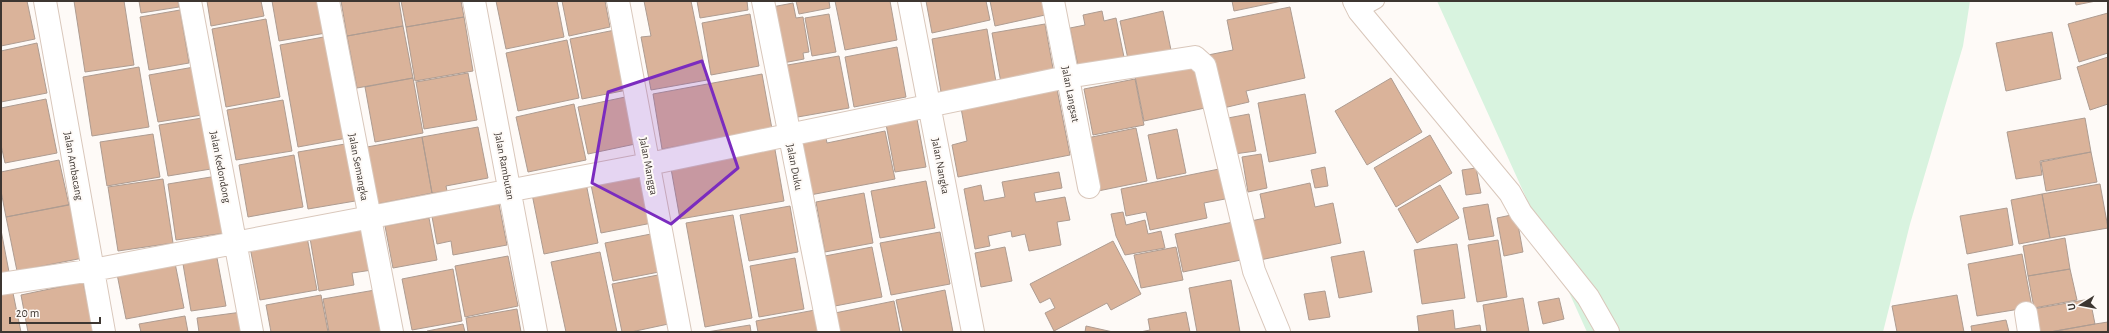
<svg xmlns="http://www.w3.org/2000/svg" width="2109" height="333" viewBox="0 0 2109 333" font-family="'Alegreya Sans',sans-serif">
<rect width="100%" height="100%" fill="#fefaf7"/>
<path fill="#d8f3df" d="M 1437,1 L 1970,1 L 1963,46 L 1910,224 L 1883,332 L 1587,332 Z"/>
<path fill="#dab39a" stroke="#ae9c91" d="M 1,1 L 27,1 L 35,39 L 1,46 Z
M 74,1 L 124,1 L 134,65 L 85,72 Z
M 139,1 L 178,1 L 179,7 L 141,13 Z
M 207,1 L 261,1 L 264,16 L 211,26 Z
M 272,1 L 320,1 L 326,33 L 279,41 Z
M 341,1 L 399,1 L 403,26 L 347,36 Z
M 401,1 L 461,1 L 464,17 L 406,27 Z
M 496,1 L 557,1 L 564,37 L 506,49 Z
M 562,1 L 605,1 L 610,27 L 569,36 Z
M 644,1 L 691,1 L 707,80 L 651,90 L 641,37 L 651,36 Z
M 697,1 L 747,1 L 748,10 L 700,18 Z
M 796,1 L 829,1 L 830,8 L 799,14 Z
M 835,1 L 890,1 L 897,40 L 845,50 Z
M 926,1 L 986,1 L 990,20 L 932,33 Z
M 990,1 L 1042,1 L 1045,15 L 995,26 Z
M 1232,1 L 1282,1 L 1234,11 Z
M 2075,1 L 2096,1 L 2076,5 Z
M 793,3 L 796,18 L 803,17 L 809,52 L 803,53 L 804,59 L 783,63 L 772,7 Z
M 1290,7 L 1305,78 L 1246,91 L 1249,102 L 1219,109 L 1208,55 L 1233,50 L 1227,20 Z
M 180,10 L 189,63 L 149,70 L 140,17 Z
M 1102,11 L 1104,21 L 1116,18 L 1124,57 L 1078,66 L 1070,28 L 1085,25 L 1083,15 Z
M 1163,11 L 1172,55 L 1129,64 L 1120,21 Z
M 2108,13 L 2108,53 L 2079,62 L 2068,24 Z
M 750,14 L 759,66 L 711,75 L 702,23 Z
M 829,14 L 836,52 L 812,56 L 805,18 Z
M 464,17 L 473,71 L 415,81 L 406,27 Z
M 266,19 L 280,97 L 226,107 L 212,29 Z
M 1045,24 L 1054,74 L 1001,83 L 992,33 Z
M 403,26 L 413,78 L 357,88 L 347,36 Z
M 987,29 L 996,82 L 941,92 L 932,39 Z
M 615,30 L 627,90 L 582,99 L 570,39 Z
M 2052,32 L 2061,79 L 2006,91 L 1996,43 Z
M 329,36 L 347,138 L 298,147 L 280,45 Z
M 567,40 L 579,98 L 518,111 L 506,53 Z
M 37,43 L 47,93 L 1,102 L 1,51 Z
M 897,47 L 906,97 L 854,107 L 845,57 Z
M 839,56 L 849,108 L 792,118 L 782,66 Z
M 2108,57 L 2108,104 L 2090,110 L 2077,67 Z
M 1196,64 L 1205,108 L 1144,121 L 1135,76 Z
M 139,67 L 149,127 L 92,136 L 83,77 Z
M 194,67 L 202,115 L 158,122 L 149,75 Z
M 468,73 L 477,120 L 424,129 L 416,82 Z
M 762,74 L 772,129 L 662,149 L 653,94 Z
M 413,78 L 423,133 L 375,142 L 365,87 Z
M 1391,78 L 1422,132 L 1367,165 L 1335,111 Z
M 1135,79 L 1144,125 L 1093,135 L 1084,89 Z
M 1057,89 L 1070,155 L 958,177 L 952,145 L 967,141 L 961,108 Z
M 1305,94 L 1316,153 L 1269,162 L 1258,103 Z
M 630,96 L 640,143 L 588,154 L 578,107 Z
M 46,99 L 57,153 L 5,163 L 1,145 L 1,108 Z
M 283,100 L 292,151 L 236,160 L 227,110 Z
M 574,104 L 586,160 L 528,172 L 516,117 Z
M 1249,114 L 1256,151 L 1234,154 L 1228,118 Z
M 202,118 L 211,169 L 168,176 L 159,125 Z
M 2085,118 L 2091,152 L 2040,161 L 2042,175 L 2016,179 L 2007,132 Z
M 917,119 L 926,167 L 895,172 L 886,124 Z
M 478,127 L 488,178 L 446,186 L 447,191 L 432,193 L 422,137 Z
M 1136,128 L 1147,181 L 1098,191 L 1087,138 Z
M 1177,129 L 1186,173 L 1157,179 L 1148,135 Z
M 885,131 L 895,179 L 810,195 L 800,138 L 825,133 L 827,143 Z
M 153,134 L 160,177 L 107,186 L 100,142 Z
M 1430,135 L 1452,173 L 1396,207 L 1374,168 Z
M 422,137 L 432,193 L 377,204 L 367,147 Z
M 351,143 L 361,200 L 308,209 L 298,152 Z
M 774,144 L 784,201 L 680,219 L 670,163 Z
M 2091,152 L 2097,182 L 2046,191 L 2041,162 Z
M 1261,154 L 1267,188 L 1248,192 L 1242,157 Z
M 294,155 L 303,207 L 248,217 L 239,165 Z
M 59,160 L 69,205 L 6,217 L 1,191 L 1,172 Z
M 1325,167 L 1328,186 L 1315,188 L 1311,170 Z
M 1476,168 L 1481,193 L 1466,195 L 1462,170 Z
M 646,169 L 657,222 L 601,233 L 590,180 Z
M 1219,169 L 1225,199 L 1204,203 L 1207,218 L 1150,230 L 1146,212 L 1126,216 L 1121,189 Z
M 1059,172 L 1062,188 L 1034,193 L 1036,202 L 1065,197 L 1070,220 L 1057,222 L 1061,245 L 1029,251 L 1025,234 L 1012,237 L 1011,231 L 988,236 L 990,246 L 975,249 L 964,189 L 981,185 L 984,201 L 1005,197 L 1002,182 Z
M 217,176 L 225,233 L 176,240 L 168,184 Z
M 585,178 L 598,243 L 544,254 L 531,189 Z
M 163,179 L 173,243 L 118,251 L 108,187 Z
M 926,181 L 935,228 L 880,238 L 871,191 Z
M 1310,183 L 1315,207 L 1333,203 L 1341,243 L 1260,260 L 1251,221 L 1265,218 L 1260,194 Z
M 2100,184 L 2108,228 L 2050,238 L 2042,194 Z
M 1440,185 L 1459,218 L 1417,243 L 1398,209 Z
M 864,193 L 873,243 L 825,252 L 816,202 Z
M 2042,194 L 2050,238 L 2019,244 L 2011,200 Z
M 498,199 L 507,245 L 453,255 L 451,241 L 437,244 L 431,211 Z
M 72,204 L 83,258 L 17,271 L 6,217 Z
M 1488,204 L 1494,236 L 1469,240 L 1463,208 Z
M 790,206 L 798,252 L 749,261 L 740,215 Z
M 2007,208 L 2013,245 L 1967,254 L 1960,216 Z
M 1123,212 L 1126,225 L 1145,220 L 1148,234 L 1161,231 L 1165,248 L 1125,255 L 1116,236 L 1111,214 Z
M 1516,214 L 1523,252 L 1504,256 L 1497,218 Z
M 733,215 L 752,318 L 705,327 L 686,223 Z
M 429,218 L 437,260 L 393,268 L 385,226 Z
M 1233,222 L 1241,260 L 1183,272 L 1175,234 Z
M 365,228 L 372,270 L 352,273 L 354,285 L 319,291 L 310,238 Z
M 1,230 L 9,272 L 1,274 Z
M 940,232 L 950,284 L 891,295 L 880,243 Z
M 656,233 L 664,271 L 613,281 L 605,243 Z
M 307,237 L 317,290 L 260,300 L 250,247 Z
M 2065,238 L 2070,269 L 2028,276 L 2023,246 Z
M 1498,240 L 1507,297 L 1477,302 L 1468,245 Z
M 1113,241 L 1141,294 L 1111,310 L 1107,303 L 1054,331 L 1045,313 L 1055,308 L 1050,298 L 1040,303 L 1030,284 Z
M 1457,244 L 1465,298 L 1422,304 L 1414,250 Z
M 872,247 L 882,297 L 835,306 L 825,256 Z
M 1005,247 L 1012,281 L 981,287 L 975,253 Z
M 1176,247 L 1183,280 L 1141,288 L 1134,255 Z
M 1364,251 L 1372,292 L 1339,298 L 1331,257 Z
M 600,252 L 617,332 L 566,332 L 551,262 Z
M 2022,254 L 2032,307 L 1977,316 L 1968,264 Z
M 508,256 L 518,306 L 465,317 L 455,266 Z
M 217,258 L 226,306 L 191,311 L 183,264 Z
M 795,258 L 804,309 L 759,317 L 750,266 Z
M 175,263 L 184,308 L 126,319 L 117,274 Z
M 453,269 L 462,321 L 412,330 L 402,279 Z
M 2070,269 L 2077,300 L 2034,308 L 2028,276 Z
M 663,274 L 673,323 L 631,332 L 622,332 L 612,284 Z
M 1231,280 L 1240,332 L 1197,332 L 1189,288 Z
M 83,282 L 94,332 L 28,332 L 21,295 Z
M 375,290 L 383,332 L 329,332 L 323,299 Z
M 945,290 L 953,332 L 903,332 L 896,300 Z
M 1325,291 L 1330,317 L 1309,320 L 1304,294 Z
M 13,293 L 21,332 L 1,332 L 1,295 Z
M 321,295 L 328,332 L 271,332 L 266,305 Z
M 1957,295 L 1964,332 L 1897,332 L 1892,306 Z
M 1523,298 L 1529,332 L 1487,332 L 1483,305 Z
M 1559,298 L 1564,319 L 1543,324 L 1538,302 Z
M 2090,299 L 2095,324 L 2050,332 L 2036,332 L 2033,309 Z
M 894,301 L 900,332 L 839,332 L 835,313 Z
M 517,309 L 521,332 L 468,332 L 466,318 Z
M 815,310 L 819,332 L 758,332 L 756,321 Z
M 1453,310 L 1455,329 L 1480,325 L 1481,332 L 1419,332 L 1417,316 Z
M 242,312 L 245,332 L 199,332 L 197,318 Z
M 1186,312 L 1190,332 L 1140,332 L 1150,330 L 1148,319 Z
M 185,316 L 188,332 L 141,332 L 139,324 Z
M 2006,320 L 2009,332 L 1972,332 L 1971,326 Z
M 2108,322 L 2108,332 L 2050,332 L 2095,324 Z
M 463,324 L 465,332 L 427,332 L 427,331 Z
M 750,325 L 751,332 L 707,332 Z
M 1086,326 L 1113,332 L 1085,332 Z"/>
<g fill="none" stroke-linecap="round" stroke-linejoin="round">
<g stroke="#d9c7bb" stroke-width="16">
<path id="service" d="M 1359,11 L 1377,1"/>
</g>
<g stroke="#d9c7bb" stroke-width="24">
<path id="minor" d="M 45,1 L 104,332
M 190,1 L 252,332
M 328,1 L 392,332
M 474,1 L 536,332
M 618,1 L 680,332
M 763,1 L 829,332
M 909,1 L 973,332
M 1053,1 L 1089,187
M 1354,1 L 1359,11 L 1510,193 L 1521,213 L 1588,297 L 1608,332
M 1,284 L 93,270 L 649,164 L 1067,77 L 1195,57 L 1205,66 L 1254,271 L 1279,332
M 2026,313 L 2029,332"/>
</g>
<use href="#service" stroke="#fff" stroke-width="14"/>
<use href="#minor" stroke="#fff" stroke-width="22"/>
</g>
<path fill="#7b2cbf" fill-opacity="0.2" stroke="#7b2cbf" stroke-width="3" stroke-linejoin="round" d="M 702,61 L 738,168 L 671,224 L 592,183 L 608,92 Z"/>
<g text-anchor="middle" stroke-width="4" stroke-linejoin="round" paint-order="stroke">
<g font-size="11" fill="#3d3631" stroke="#fefaf7">
<text transform="translate(1071 94) rotate(79)" y="4">Jalan Langsat</text>
<text transform="translate(74 166) rotate(80)" y="4">Jalan Ambacang</text>
<text transform="translate(505 166) rotate(79)" y="4">Jalan Rambutan</text>
<text transform="translate(649 166) rotate(79)" y="4">Jalan Mangga</text>
<text transform="translate(941 166) rotate(79)" y="4">Jalan Nangka</text>
<text transform="translate(221 167) rotate(79)" y="4">Jalan Kedondong</text>
<text transform="translate(359 167) rotate(79)" y="4">Jalan Semangka</text>
<text transform="translate(795 167) rotate(79)" y="4">Jalan Duku</text>
</g>
</g>
<rect width="2109" height="333" fill="none" stroke="#3d3631" stroke-width="4"/>
<g transform="translate(2081 305) rotate(259)" stroke="#fefaf7" stroke-width="3" paint-order="stroke">
<path d="M0-3L7 15L0 10L-7 15Z" fill="#3d3631"/>
<text y="-6" font-size="11" font-weight="bold" text-anchor="middle" fill="#3d3631">U</text>
</g>
<path d="M10 317v6h90v-6" fill="none" stroke="#3d3631" stroke-width="2"/>
<text x="16" y="317" font-size="12" fill="#3d3631" stroke="#fefaf7" stroke-width="3" paint-order="stroke">20 m</text>
</svg>
